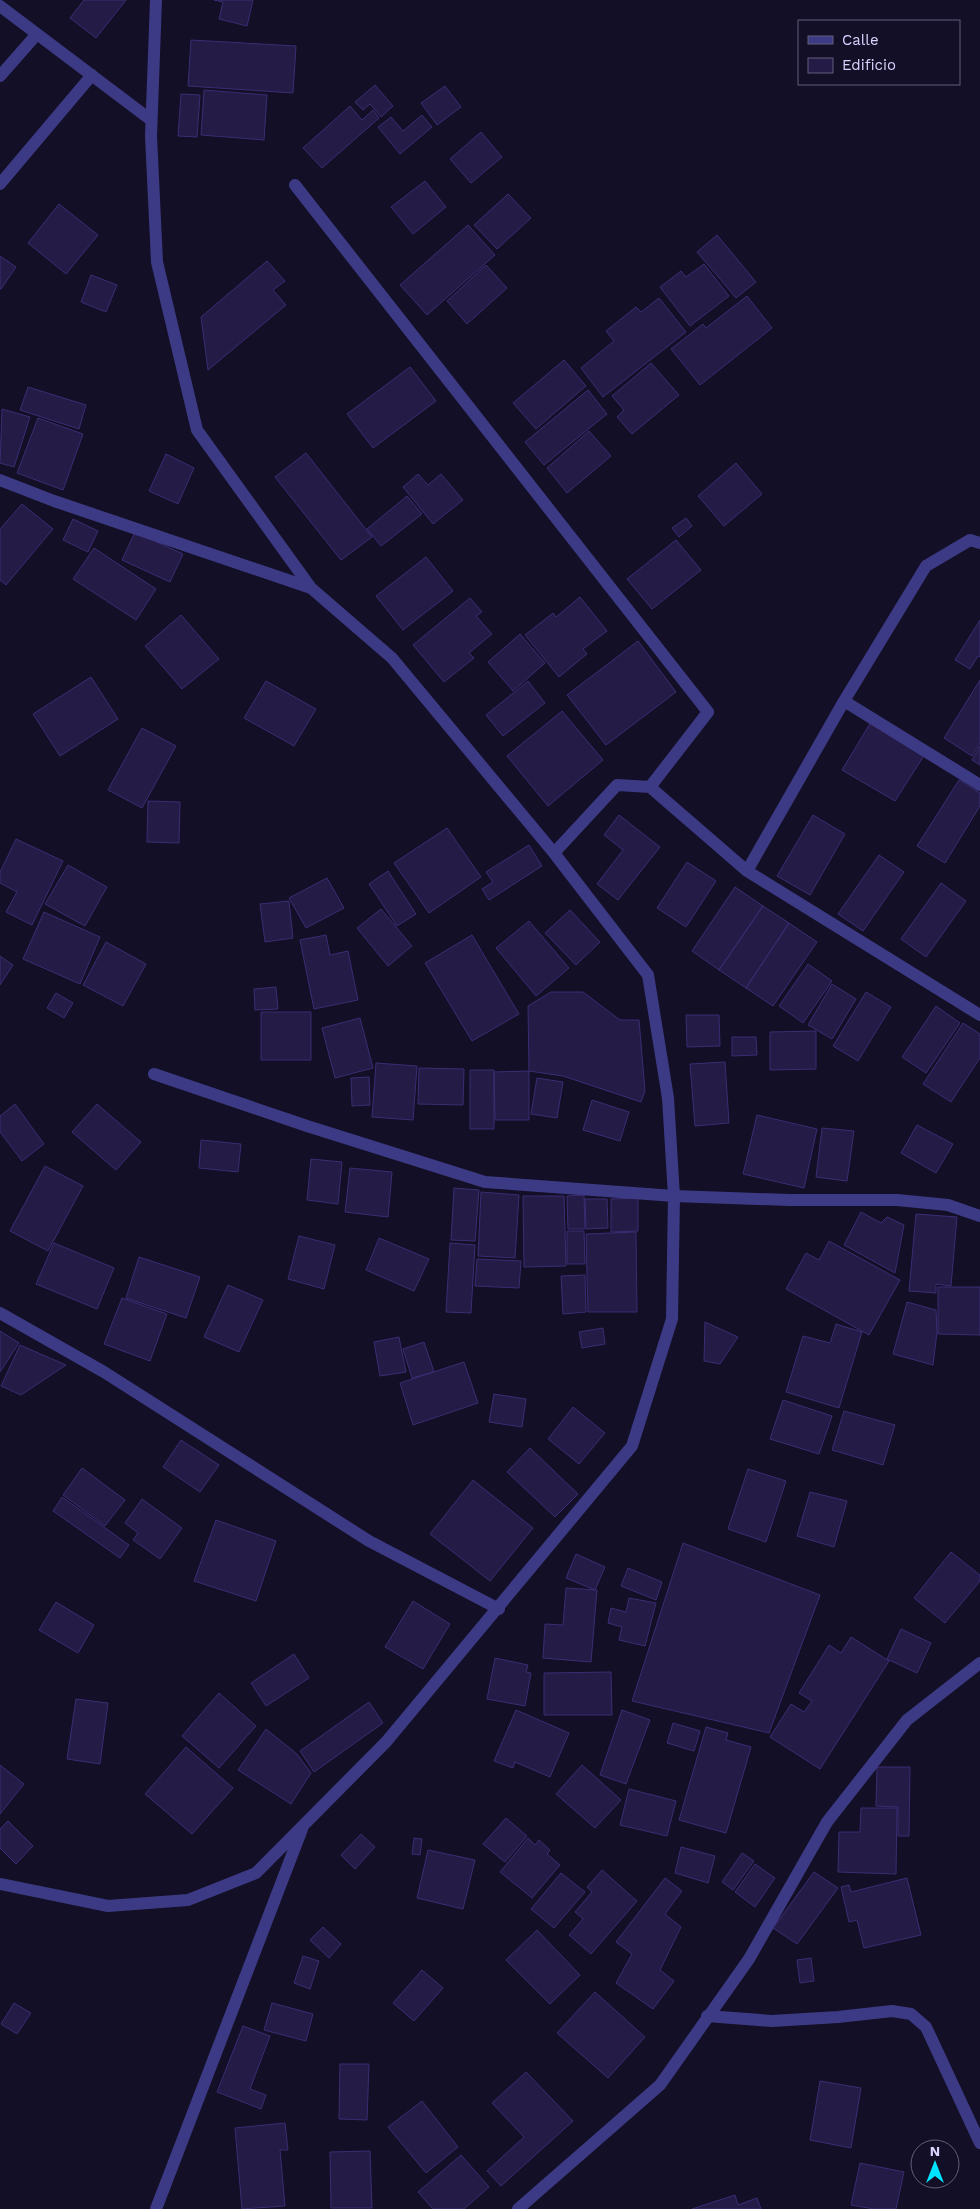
<svg xmlns="http://www.w3.org/2000/svg" width="980" height="2209" viewBox="0 0 980 2209" font-family="'Work Sans',sans-serif">
<rect width="100%" height="100%" fill="#130f26"/>
<path fill="#241b47" stroke="#3b2d73" d="M 84,0 L 126,0 L 96,38 L 70,18 Z
M 214,0 L 253,0 L 247,26 L 219,19 L 223,2 Z
M 191,40 L 296,46 L 293,93 L 188,86 Z
M 375,85 L 393,106 L 381,117 L 370,104 L 363,110 L 355,102 Z
M 445,86 L 461,107 L 437,125 L 421,103 Z
M 204,90 L 267,95 L 264,140 L 201,135 Z
M 181,94 L 200,95 L 197,137 L 178,136 Z
M 350,106 L 362,120 L 373,110 L 379,118 L 322,168 L 303,148 Z
M 422,115 L 432,127 L 400,154 L 378,127 L 391,117 L 403,131 Z
M 481,132 L 502,157 L 471,183 L 450,159 Z
M 425,181 L 446,207 L 413,234 L 391,207 Z
M 508,194 L 531,218 L 497,249 L 474,225 Z
M 59,204 L 98,235 L 66,274 L 28,243 Z
M 468,225 L 495,255 L 427,315 L 400,285 Z
M 717,235 L 756,282 L 736,298 L 697,252 Z
M 0,256 L 16,267 L 1,289 L 0,289 Z
M 267,261 L 285,281 L 273,290 L 286,305 L 208,370 L 201,317 Z
M 704,264 L 729,296 L 690,326 L 660,287 L 681,271 L 686,277 Z
M 486,265 L 507,288 L 467,324 L 447,301 Z
M 91,275 L 117,285 L 106,312 L 81,302 Z
M 747,296 L 772,328 L 700,385 L 671,349 L 703,324 L 706,328 Z
M 659,298 L 686,332 L 603,397 L 581,368 L 614,341 L 606,331 L 636,307 L 641,312 Z
M 564,360 L 586,386 L 536,429 L 513,403 Z
M 651,363 L 679,395 L 632,434 L 617,417 L 624,410 L 612,396 Z
M 410,367 L 436,401 L 373,448 L 347,414 Z
M 28,387 L 86,405 L 79,429 L 20,410 Z
M 588,390 L 607,414 L 544,465 L 525,442 Z
M 2,409 L 30,417 L 14,467 L 0,463 Z
M 38,418 L 83,434 L 63,490 L 17,473 Z
M 589,431 L 611,456 L 567,493 L 547,468 Z
M 306,453 L 372,537 L 341,560 L 275,477 Z
M 166,454 L 194,468 L 178,504 L 149,491 Z
M 736,463 L 762,494 L 724,526 L 698,496 Z
M 418,474 L 428,485 L 441,474 L 463,500 L 433,524 L 403,487 Z
M 407,496 L 422,514 L 381,546 L 367,529 Z
M 22,504 L 53,529 L 6,585 L 0,580 L 0,529 Z
M 686,518 L 692,526 L 679,537 L 672,528 Z
M 73,519 L 98,531 L 88,552 L 63,540 Z
M 135,532 L 183,554 L 170,582 L 122,560 Z
M 676,540 L 701,570 L 652,609 L 627,579 Z
M 94,548 L 156,589 L 136,620 L 73,579 Z
M 426,557 L 453,591 L 403,630 L 376,596 Z
M 580,597 L 607,631 L 583,649 L 587,654 L 559,677 L 525,635 L 553,613 L 556,617 Z
M 470,598 L 482,612 L 476,616 L 492,634 L 469,653 L 474,658 L 444,682 L 413,645 Z
M 181,615 L 219,659 L 182,689 L 145,646 Z
M 980,620 L 980,657 L 978,656 L 970,669 L 955,660 Z
M 520,634 L 545,663 L 513,691 L 488,662 Z
M 638,641 L 676,692 L 606,745 L 567,695 Z
M 91,677 L 118,719 L 60,756 L 33,714 Z
M 980,680 L 980,743 L 972,756 L 944,738 Z
M 266,681 L 316,709 L 294,746 L 244,718 Z
M 528,681 L 545,703 L 503,736 L 486,715 Z
M 562,711 L 603,760 L 548,806 L 507,756 Z
M 871,722 L 925,754 L 895,801 L 842,770 Z
M 142,728 L 176,746 L 142,808 L 108,790 Z
M 980,746 L 980,765 L 972,760 Z
M 959,780 L 980,793 L 980,806 L 945,863 L 917,846 Z
M 148,801 L 180,802 L 179,843 L 147,842 Z
M 619,815 L 660,847 L 618,900 L 597,884 L 623,850 L 604,835 Z
M 813,815 L 845,834 L 810,895 L 777,876 Z
M 447,828 L 481,877 L 429,913 L 394,863 Z
M 16,839 L 63,861 L 32,925 L 6,912 L 17,892 L 0,883 L 0,872 Z
M 529,845 L 542,866 L 489,900 L 482,889 L 493,882 L 486,872 Z
M 879,855 L 904,872 L 863,931 L 838,914 Z
M 687,862 L 716,881 L 686,927 L 657,908 Z
M 68,865 L 107,887 L 85,926 L 45,904 Z
M 388,871 L 416,914 L 397,926 L 369,884 Z
M 327,878 L 344,908 L 306,928 L 289,898 Z
M 941,883 L 966,901 L 926,957 L 901,939 Z
M 735,887 L 763,906 L 719,970 L 692,951 Z
M 289,901 L 293,938 L 265,942 L 260,904 Z
M 763,906 L 789,923 L 746,988 L 719,970 Z
M 381,909 L 412,946 L 388,966 L 357,928 Z
M 570,910 L 600,942 L 576,965 L 545,933 Z
M 44,912 L 100,937 L 80,984 L 23,959 Z
M 529,921 L 569,968 L 536,996 L 496,948 Z
M 789,923 L 817,942 L 773,1006 L 746,988 Z
M 326,935 L 330,955 L 348,951 L 358,1000 L 314,1009 L 300,940 Z
M 472,935 L 519,1014 L 472,1041 L 425,963 Z
M 106,942 L 146,964 L 123,1006 L 83,985 Z
M 0,956 L 13,965 L 0,985 Z
M 808,964 L 832,981 L 803,1023 L 779,1006 Z
M 832,984 L 856,999 L 832,1039 L 808,1025 Z
M 276,987 L 278,1009 L 255,1010 L 254,989 Z
M 551,992 L 583,992 L 620,1020 L 639,1020 L 645,1091 L 641,1102 L 563,1076 L 529,1071 L 528,1006 Z
M 866,992 L 891,1007 L 858,1061 L 833,1046 Z
M 56,993 L 73,1003 L 64,1018 L 47,1008 Z
M 936,1006 L 960,1023 L 926,1073 L 902,1057 Z
M 261,1012 L 311,1012 L 311,1060 L 261,1060 Z
M 686,1015 L 719,1015 L 720,1046 L 687,1047 Z
M 360,1018 L 373,1068 L 335,1078 L 322,1028 Z
M 963,1023 L 980,1034 L 980,1058 L 951,1102 L 923,1084 Z
M 816,1031 L 816,1069 L 770,1070 L 770,1032 Z
M 732,1037 L 756,1037 L 757,1055 L 732,1056 Z
M 725,1062 L 729,1123 L 695,1126 L 690,1064 Z
M 376,1063 L 417,1066 L 413,1120 L 372,1117 Z
M 419,1068 L 464,1069 L 463,1105 L 418,1104 Z
M 470,1070 L 494,1070 L 494,1129 L 470,1129 Z
M 529,1071 L 529,1120 L 495,1120 L 494,1072 Z
M 369,1077 L 370,1105 L 352,1106 L 351,1078 Z
M 537,1078 L 563,1082 L 557,1118 L 531,1114 Z
M 592,1100 L 629,1112 L 620,1141 L 583,1130 Z
M 15,1104 L 44,1144 L 22,1161 L 0,1132 L 0,1116 Z
M 97,1104 L 141,1142 L 116,1170 L 72,1132 Z
M 757,1115 L 817,1129 L 804,1188 L 743,1174 Z
M 917,1125 L 953,1144 L 936,1173 L 901,1153 Z
M 822,1128 L 854,1131 L 847,1181 L 816,1177 Z
M 201,1140 L 241,1144 L 238,1172 L 199,1168 Z
M 311,1159 L 342,1162 L 338,1204 L 307,1200 Z
M 45,1166 L 83,1186 L 48,1251 L 10,1231 Z
M 350,1168 L 392,1172 L 388,1217 L 345,1212 Z
M 454,1188 L 479,1190 L 475,1241 L 451,1240 Z
M 481,1192 L 519,1195 L 515,1258 L 478,1256 Z
M 584,1195 L 585,1229 L 568,1229 L 567,1196 Z
M 523,1196 L 564,1196 L 566,1266 L 524,1267 Z
M 638,1198 L 638,1231 L 611,1232 L 611,1199 Z
M 585,1199 L 607,1199 L 608,1228 L 586,1229 Z
M 861,1212 L 881,1223 L 887,1217 L 904,1225 L 895,1273 L 844,1245 Z
M 916,1214 L 957,1217 L 951,1286 L 936,1284 L 936,1293 L 909,1291 Z
M 567,1231 L 584,1231 L 585,1264 L 567,1264 Z
M 636,1232 L 637,1312 L 588,1312 L 586,1234 Z
M 299,1236 L 335,1245 L 324,1289 L 288,1279 Z
M 379,1238 L 429,1259 L 414,1291 L 366,1270 Z
M 829,1241 L 900,1280 L 869,1335 L 786,1289 L 806,1253 L 819,1260 Z
M 54,1243 L 114,1268 L 97,1309 L 36,1284 Z
M 450,1243 L 475,1245 L 471,1313 L 446,1312 Z
M 139,1257 L 200,1277 L 186,1318 L 126,1298 Z
M 477,1259 L 521,1261 L 519,1288 L 475,1286 Z
M 585,1275 L 586,1312 L 563,1314 L 561,1276 Z
M 228,1285 L 263,1300 L 239,1352 L 204,1337 Z
M 938,1287 L 980,1287 L 980,1335 L 938,1334 Z
M 122,1298 L 167,1314 L 150,1361 L 104,1344 Z
M 907,1302 L 936,1310 L 937,1332 L 933,1365 L 893,1354 Z
M 705,1322 L 738,1337 L 720,1364 L 704,1361 Z
M 836,1324 L 862,1332 L 839,1408 L 786,1392 L 803,1336 L 830,1343 Z
M 603,1328 L 605,1344 L 582,1348 L 579,1332 Z
M 0,1331 L 19,1343 L 0,1372 Z
M 399,1337 L 406,1372 L 380,1376 L 374,1342 Z
M 424,1342 L 434,1372 L 412,1378 L 403,1349 Z
M 20,1345 L 66,1365 L 21,1395 L 1,1386 Z
M 464,1362 L 478,1403 L 413,1425 L 400,1383 Z
M 494,1394 L 526,1399 L 522,1427 L 489,1422 Z
M 783,1400 L 832,1416 L 819,1454 L 770,1439 Z
M 573,1407 L 605,1433 L 579,1464 L 548,1439 Z
M 844,1411 L 895,1425 L 883,1465 L 832,1450 Z
M 181,1440 L 219,1465 L 200,1492 L 163,1467 Z
M 530,1448 L 578,1494 L 555,1517 L 507,1472 Z
M 82,1468 L 125,1500 L 105,1526 L 63,1495 Z
M 748,1469 L 786,1481 L 766,1542 L 728,1529 Z
M 473,1480 L 533,1528 L 490,1581 L 430,1534 Z
M 810,1492 L 847,1501 L 834,1547 L 797,1536 Z
M 62,1497 L 129,1545 L 120,1558 L 53,1511 Z
M 142,1499 L 182,1528 L 160,1559 L 133,1540 L 138,1533 L 125,1523 Z
M 216,1520 L 276,1541 L 256,1601 L 194,1581 Z
M 683,1543 L 820,1595 L 769,1733 L 632,1701 Z
M 951,1552 L 980,1575 L 980,1581 L 945,1623 L 914,1598 Z
M 576,1554 L 605,1567 L 595,1590 L 566,1578 Z
M 628,1568 L 662,1582 L 656,1600 L 621,1586 Z
M 566,1588 L 597,1590 L 591,1662 L 543,1658 L 545,1624 L 563,1625 Z
M 629,1598 L 656,1603 L 645,1646 L 619,1640 L 622,1627 L 608,1623 L 611,1608 L 626,1612 Z
M 413,1601 L 450,1624 L 423,1669 L 385,1647 Z
M 56,1602 L 94,1625 L 78,1653 L 39,1630 Z
M 901,1629 L 931,1643 L 917,1673 L 887,1659 Z
M 851,1637 L 889,1661 L 820,1769 L 770,1737 L 791,1704 L 804,1712 L 812,1701 L 799,1693 L 829,1645 L 841,1653 Z
M 294,1654 L 309,1678 L 266,1706 L 251,1683 Z
M 495,1658 L 528,1665 L 526,1672 L 531,1673 L 525,1706 L 487,1699 Z
M 611,1672 L 612,1715 L 544,1715 L 544,1673 Z
M 219,1693 L 256,1726 L 219,1768 L 182,1736 Z
M 76,1699 L 108,1703 L 100,1764 L 67,1759 Z
M 369,1702 L 383,1723 L 314,1772 L 300,1751 Z
M 516,1710 L 569,1733 L 550,1777 L 515,1762 L 513,1768 L 494,1761 Z
M 622,1710 L 650,1720 L 626,1784 L 600,1775 Z
M 673,1723 L 700,1731 L 694,1751 L 667,1743 Z
M 706,1727 L 728,1733 L 726,1740 L 751,1747 L 726,1833 L 679,1820 Z
M 266,1729 L 297,1754 L 311,1773 L 291,1804 L 238,1770 Z
M 186,1747 L 233,1788 L 192,1834 L 145,1794 Z
M 0,1765 L 24,1784 L 0,1814 Z
M 582,1765 L 621,1800 L 595,1828 L 556,1794 Z
M 877,1767 L 910,1767 L 909,1836 L 898,1836 L 898,1807 L 876,1806 Z
M 629,1789 L 676,1801 L 667,1836 L 620,1825 Z
M 861,1808 L 897,1808 L 896,1874 L 838,1872 L 839,1832 L 860,1832 Z
M 506,1818 L 527,1836 L 505,1862 L 483,1844 Z
M 8,1821 L 33,1846 L 16,1864 L 0,1848 L 0,1829 Z
M 361,1834 L 375,1847 L 355,1869 L 341,1855 Z
M 414,1838 L 422,1839 L 420,1855 L 412,1854 Z
M 528,1838 L 535,1845 L 539,1840 L 550,1850 L 547,1854 L 560,1865 L 532,1898 L 500,1872 Z
M 681,1847 L 715,1856 L 708,1883 L 675,1873 Z
M 428,1850 L 475,1860 L 463,1909 L 417,1898 Z
M 742,1853 L 754,1861 L 733,1890 L 722,1882 Z
M 755,1864 L 775,1878 L 755,1907 L 735,1892 Z
M 602,1870 L 637,1901 L 591,1954 L 569,1935 L 583,1919 L 575,1912 L 592,1892 L 587,1887 Z
M 814,1872 L 838,1888 L 797,1944 L 773,1928 Z
M 561,1873 L 585,1892 L 554,1928 L 531,1909 Z
M 665,1878 L 682,1891 L 665,1914 L 681,1927 L 660,1970 L 674,1981 L 653,2009 L 616,1983 L 632,1954 L 616,1942 Z
M 907,1878 L 921,1935 L 864,1948 L 857,1920 L 849,1922 L 841,1887 L 849,1885 L 851,1892 Z
M 323,1927 L 341,1944 L 329,1958 L 310,1940 Z
M 537,1930 L 580,1975 L 550,2004 L 506,1960 Z
M 303,1956 L 319,1961 L 310,1989 L 294,1983 Z
M 811,1958 L 814,1981 L 800,1983 L 797,1960 Z
M 422,1970 L 443,1988 L 414,2021 L 393,2003 Z
M 595,1992 L 645,2037 L 608,2078 L 557,2033 Z
M 14,2003 L 31,2013 L 17,2034 L 1,2024 Z
M 272,2003 L 313,2014 L 306,2041 L 264,2030 Z
M 243,2026 L 270,2036 L 250,2089 L 266,2095 L 261,2109 L 217,2092 Z
M 340,2064 L 369,2064 L 367,2120 L 339,2119 Z
M 526,2072 L 573,2121 L 501,2186 L 487,2171 L 524,2137 L 492,2103 Z
M 820,2081 L 861,2088 L 851,2148 L 810,2140 Z
M 422,2101 L 458,2147 L 426,2173 L 388,2127 Z
M 285,2123 L 288,2150 L 280,2150 L 285,2206 L 242,2209 L 235,2128 Z
M 370,2151 L 372,2208 L 331,2208 L 330,2152 Z
M 461,2155 L 489,2187 L 464,2209 L 433,2209 L 418,2192 Z
M 860,2163 L 904,2172 L 896,2209 L 874,2209 L 851,2205 Z
M 735,2195 L 738,2205 L 757,2198 L 761,2209 L 692,2209 Z"/>
<g fill="none" stroke-linecap="round" stroke-linejoin="round">
<path stroke="#3d3a85" stroke-width="12" d="M 0,6 L 151,120
M 0,76 L 37,34
M 0,184 L 92,75"/>
<path stroke="#3d3a85" stroke-width="12" d="M 295,185 L 708,712 L 650,787
M 0,480 L 54,501 L 311,588
M 844,701 L 980,785
M 554,853 L 617,785 L 650,787 L 747,871 L 980,1015
M 747,871 L 844,701 L 926,566 L 970,540 L 980,543
M 154,1074 L 307,1126 L 485,1182 L 674,1196 L 789,1200 L 897,1200 L 948,1205 L 980,1216
M 0,1313 L 104,1372 L 369,1541 L 499,1609
M 0,1884 L 108,1906 L 188,1900 L 256,1873 L 386,1742 L 632,1446 L 672,1319 L 674,1196 L 668,1098 L 648,975 L 554,853 L 392,658 L 311,588 L 197,430 L 157,262 L 151,136 L 156,0
M 707,2016 L 772,2021 L 838,2017 L 892,2011 L 911,2014 L 926,2027 L 980,2143
M 156,2209 L 302,1829
M 518,2209 L 660,2085 L 749,1959 L 827,1822 L 907,1720 L 980,1663"/>
</g>
<rect x="798" y="20" width="162" height="65" fill="#130f26" stroke="#625e7d"/>
<rect x="808" y="36" width="25" height="8" fill="#3d3a85" stroke="#625e7d"/>
<text x="842" y="45" font-size="15" fill="#d9d4ff">Calle</text>
<rect x="808" y="58" width="25" height="15" fill="#241b47" stroke="#625e7d"/>
<text x="842" y="70" font-size="15" fill="#d9d4ff">Edificio</text>
<g transform="translate(935 2164)"><circle r="24" fill="#130f26" stroke="#625e7d"/>
<path d="M0-4L9 19L0 12L-9 19Z" fill="#00e5ff"/>
<text y="-8" font-size="14" font-weight="bold" text-anchor="middle" fill="#d9d4ff">N</text>
</g>
</svg>
